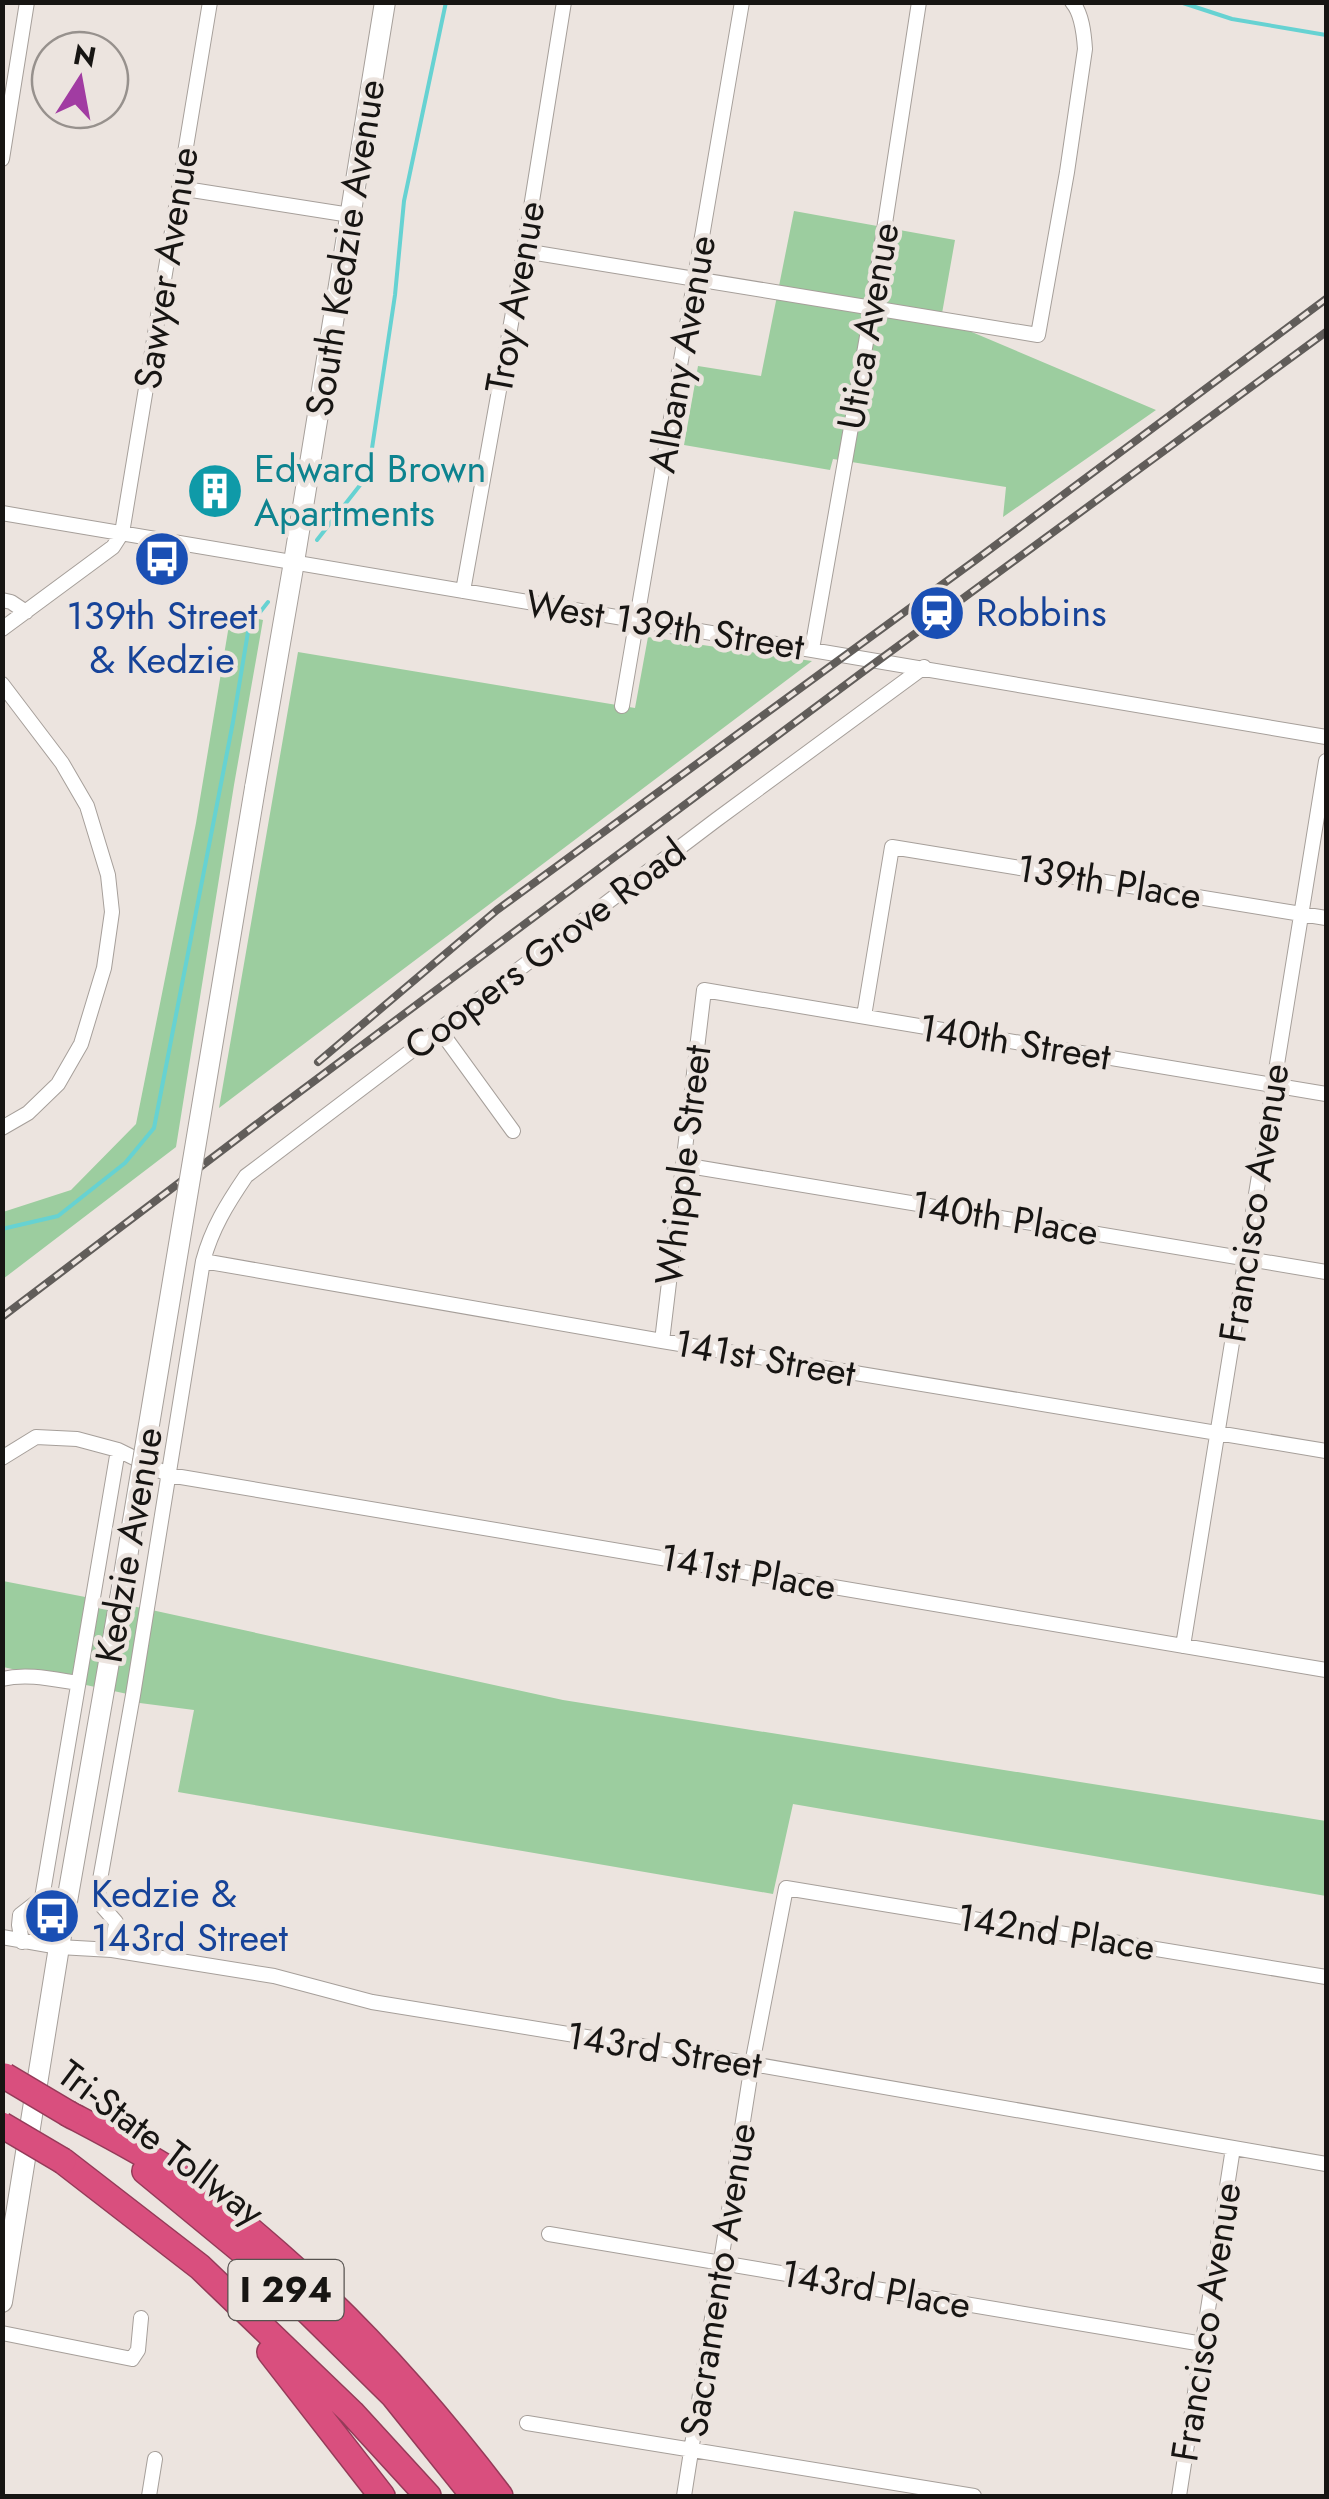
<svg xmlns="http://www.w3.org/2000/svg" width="1329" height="2499" viewBox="0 0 1329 2499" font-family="Jost,sans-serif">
<rect width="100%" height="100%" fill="#ece4df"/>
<path fill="#9ccd9f" d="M 794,211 L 955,240 L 941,319 L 1156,410 L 1003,517 L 1006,487 L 833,459 L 830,470 L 684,445 L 698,366 L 761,376 Z
M 231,613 L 263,620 L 234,785 L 176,1147 L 3,1279 L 3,1212 L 71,1190 L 136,1124 L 196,823 Z
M 648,637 L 812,661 L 219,1108 L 298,652 L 635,708 Z
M 3,1581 L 147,1609 L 563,1700 L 1326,1821 L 1326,1896 L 793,1804 L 773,1894 L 178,1792 L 194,1710 L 132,1702 L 132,1695 L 3,1667 Z"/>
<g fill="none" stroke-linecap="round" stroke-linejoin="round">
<path stroke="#66d2d2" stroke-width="4" d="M 1180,2 L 1232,19 L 1326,35
M 317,540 L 368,475 L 395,295 L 404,201 L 446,2
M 2,1229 L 58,1216 L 125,1163 L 154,1128 L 233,722 L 249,626 L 268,602"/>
<g stroke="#a69f9a" stroke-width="16">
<path id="street" d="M 2,159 L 27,2
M 179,188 L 350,215
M 524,251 L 1038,335 L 1067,172 L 1085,49 C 1084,34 1082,13 1072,2
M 2,513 L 1326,737
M 463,591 L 524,251 L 564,2
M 2,600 L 11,602 L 26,612
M 2,629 L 113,547 L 122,533 L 210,2
M 812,649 L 872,308 L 919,2
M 2,684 L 62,763 L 87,806 L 108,875 L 112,912 L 104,968 L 81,1044 L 58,1084 L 28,1113 L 2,1128
M 622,706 L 742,2
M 864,1016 L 892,847 L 1326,918
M 439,1029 L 513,1131
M 683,1165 L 1326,1272
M 203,1261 L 662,1341 L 1326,1451
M 662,1341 L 704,990 L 1326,1094
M 2,1458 L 36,1437 L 77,1439 L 118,1450 L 169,1475 L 1326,1670
M 1183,1646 L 1326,761
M 2,1679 C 27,1673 52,1679 77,1683
M 2,1937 L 59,1947 L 112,1950 L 274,1976 L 372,2002 L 752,2064 L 1326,2164
M 22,1942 L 19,1925 L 20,1915 L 42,1898 L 118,1450
M 112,1950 L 116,1922 L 102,1906 L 98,1891 L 133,1695 L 203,1261 C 212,1228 227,1204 246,1176 L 716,820 L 924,667
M 549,2234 L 1203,2344
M 2,2333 L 132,2359 L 138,2350 L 141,2318
M 527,2423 L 974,2496
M 149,2496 L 155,2459
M 684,2496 L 752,2064 L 786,1888 L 1326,1977
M 1179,2496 L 1233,2148"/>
</g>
<g stroke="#a69f9a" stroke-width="22">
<path id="secondary" d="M 255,788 L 294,562 L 385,2
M 2,2302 L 59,1947 L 120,1599"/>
</g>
<g stroke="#953b59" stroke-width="28">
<path id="highway" d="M 69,2114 C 107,2134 146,2154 182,2178 C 216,2200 247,2227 278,2254 C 362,2327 433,2408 500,2496
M 63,2161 L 200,2267 L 352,2413 L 428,2496
M 145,2171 L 270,2274 L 393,2395 L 474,2496
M 270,2352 L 382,2496"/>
</g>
<use href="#street" stroke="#fff" stroke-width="14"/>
<use href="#secondary" stroke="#fff" stroke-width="20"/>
<use href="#highway" stroke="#d94f7e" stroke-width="25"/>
<g stroke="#615d5a" stroke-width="8">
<path id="rail" d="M 318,1062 L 497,910 L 973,562 L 1326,299
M 2,1317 L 274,1111 L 860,674 L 1326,332"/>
</g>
<use href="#rail" stroke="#ece4df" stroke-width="4" stroke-dasharray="11" stroke-linecap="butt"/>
<g stroke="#a69f9a" stroke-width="22" stroke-linecap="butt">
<path id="secondary-bridge" d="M 120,1599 L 255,788"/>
</g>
<g stroke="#953b59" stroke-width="28" stroke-linecap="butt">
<path id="highway-bridge" d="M 5,2076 L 69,2114
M 2,2125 L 63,2161"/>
</g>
<use href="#secondary-bridge" stroke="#fff" stroke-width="20"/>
<use href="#highway-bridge" stroke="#d94f7e" stroke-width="25"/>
</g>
<defs>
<g id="building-disc" transform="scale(2.875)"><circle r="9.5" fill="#0f9aa8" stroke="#ece4df"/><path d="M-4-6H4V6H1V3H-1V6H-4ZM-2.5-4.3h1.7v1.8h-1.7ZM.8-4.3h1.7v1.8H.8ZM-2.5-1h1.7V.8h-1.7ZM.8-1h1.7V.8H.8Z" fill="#fff"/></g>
<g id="bus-disc" transform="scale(2.875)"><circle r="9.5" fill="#1a4fb4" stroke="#ece4df"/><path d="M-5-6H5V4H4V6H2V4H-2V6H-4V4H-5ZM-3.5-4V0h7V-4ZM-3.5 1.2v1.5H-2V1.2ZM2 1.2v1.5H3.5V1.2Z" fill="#fff"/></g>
<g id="station-disc" transform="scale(2.875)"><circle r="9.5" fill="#1a4fb4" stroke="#ece4df"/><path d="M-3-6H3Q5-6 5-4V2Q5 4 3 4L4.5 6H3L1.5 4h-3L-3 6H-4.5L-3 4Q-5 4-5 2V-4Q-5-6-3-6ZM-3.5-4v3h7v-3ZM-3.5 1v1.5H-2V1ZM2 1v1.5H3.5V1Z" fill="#fff"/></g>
</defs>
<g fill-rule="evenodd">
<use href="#building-disc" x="215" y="491"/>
<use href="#bus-disc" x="162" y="559"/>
<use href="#station-disc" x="937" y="613"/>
<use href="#bus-disc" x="52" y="1916"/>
</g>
<g text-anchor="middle" stroke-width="9" stroke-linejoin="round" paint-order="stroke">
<rect fill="#ece4df" stroke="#575350" stroke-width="2.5" x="228.5" y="2260" width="115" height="60" rx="8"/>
<g font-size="35" font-weight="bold" fill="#171513">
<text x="286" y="2302">I 294</text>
</g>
<g font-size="38" fill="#171513" stroke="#ece4df">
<text transform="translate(345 248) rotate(-81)" y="13">South Kedzie Avenue</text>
<text transform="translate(166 268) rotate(-81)" y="13">Sawyer Avenue</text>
<text transform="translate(515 297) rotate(-80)" y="13">Troy Avenue</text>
<text transform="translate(868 326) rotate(-80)" y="13">Utica Avenue</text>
<text transform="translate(682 354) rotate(-80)" y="13">Albany Avenue</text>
<text transform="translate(665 625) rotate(9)" y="13">West 139th Street</text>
<text transform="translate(1109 882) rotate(9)" y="13">139th Place</text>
<text transform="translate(545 949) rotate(-37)" y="13">Coopers Grove Road</text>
<text transform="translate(1015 1042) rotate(9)" y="13">140th Street</text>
<text transform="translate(683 1165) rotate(-83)" y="13">Whipple Street</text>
<text transform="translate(1254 1203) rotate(-81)" y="13">Francisco Avenue</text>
<text transform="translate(1005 1218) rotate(9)" y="13">140th Place</text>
<text transform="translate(765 1358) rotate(10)" y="13">141st Street</text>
<text transform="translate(129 1545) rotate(-80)" y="13">Kedzie Avenue</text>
<text transform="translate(748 1572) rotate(10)" y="13">141st Place</text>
<text transform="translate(1056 1932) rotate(9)" y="13">142nd Place</text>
<text transform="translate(664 2050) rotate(9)" y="13">143rd Street</text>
<text transform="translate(161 2143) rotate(37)" y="13">Tri-State Tollway</text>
<text transform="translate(718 2280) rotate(-81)" y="13">Sacramento Avenue</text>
<text transform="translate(876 2289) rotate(10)" y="13">143rd Place</text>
<text transform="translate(1206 2322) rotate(-81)" y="13">Francisco Avenue</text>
</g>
<g font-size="38" fill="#0d838f" stroke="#ece4df" text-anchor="start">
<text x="254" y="482">Edward Brown<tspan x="254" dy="44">Apartments</tspan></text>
</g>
<g font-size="38" fill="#164399" stroke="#ece4df" text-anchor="start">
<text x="976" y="626">Robbins</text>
<text x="162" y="629" text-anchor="middle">139th Street<tspan x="162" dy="44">&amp; Kedzie</tspan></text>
<text x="91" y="1907">Kedzie &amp;<tspan x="91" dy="44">143rd Street</tspan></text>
</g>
</g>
<rect width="1329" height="2499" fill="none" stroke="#171513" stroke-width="10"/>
<g transform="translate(80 80) rotate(11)"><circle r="48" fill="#ece4df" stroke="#97918d" stroke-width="2.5"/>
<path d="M0-8L18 38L0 25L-18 38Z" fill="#a13ca2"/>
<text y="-15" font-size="28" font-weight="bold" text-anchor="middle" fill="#171513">N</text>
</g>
</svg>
